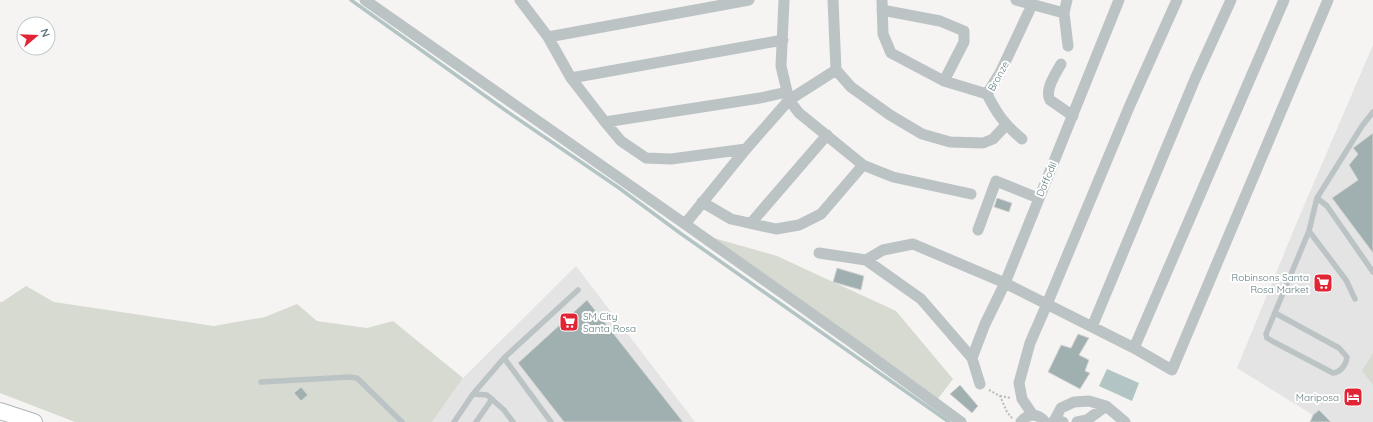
<svg xmlns="http://www.w3.org/2000/svg" width="1373" height="422" viewBox="0 0 1373 422" font-family="Quicksand,sans-serif">
<rect width="100%" height="100%" fill="#f5f4f2"/>
<path fill="#e3e4e3" d="M 1373,45 L 1373,422 L 1310,422 L 1313,415 L 1237,368 L 1297,222 Z
M 576,266 L 695,422 L 432,422 L 463,378 Z"/>
<path fill="#d7dad1" d="M 703,235 L 777,256 L 896,311 L 953,379 L 937,400 Z
M 26,286 L 54,302 L 214,326 L 265,317 L 297,304 L 317,321 L 367,328 L 393,321 L 463,378 L 432,422 L 75,422 L 0,393 L 0,302 L 2,302 Z
M 1373,353 L 1373,385 L 1362,371 Z"/>
<path fill="#b2c4c4" d="M 1107,369 L 1139,383 L 1132,401 L 1099,386 Z"/>
<g fill="none" stroke-linecap="round" stroke-linejoin="round">
<path stroke="#b2c4c4" stroke-width="3.5" d="M 351,0 L 505,110 L 619,188 L 680,233 L 949,422"/>
</g>
<path fill="#a0afb0" stroke="#d7d6d4" d="M 1373,133 L 1373,253 L 1332,198 L 1358,180 L 1349,165 L 1358,154 L 1353,148 Z
M 997,198 L 1012,203 L 1009,212 L 994,207 Z
M 837,268 L 864,276 L 861,290 L 833,282 Z
M 587,300 L 683,422 L 564,422 L 518,363 Z
M 1078,334 L 1089,338 L 1079,355 L 1089,360 L 1085,371 L 1090,373 L 1080,389 L 1048,372 L 1061,345 L 1071,348 Z
M 960,385 L 978,406 L 972,413 L 950,394 Z
M 301,387 L 308,395 L 301,401 L 294,393 Z
M 1319,410 L 1331,422 L 1310,422 L 1313,415 Z"/>
<g fill="none" stroke-linecap="round" stroke-linejoin="round">
<g stroke="#acb6b8" stroke-width="18">
<path id="secondary" d="M 0,411 L 34,422"/>
</g>
<path stroke="#b6bcbd" stroke-width="2" stroke-dasharray="2 2" stroke-linecap="butt" d="M 989,390 L 1000,396 L 1007,412 L 1012,418
M 1000,396 L 1011,398"/>
<path stroke="#bcc3c5" stroke-width="5.5" d="M 1317,198 L 1327,206 L 1373,272
M 1309,231 L 1346,280 L 1355,299
M 1275,313 L 1339,348 L 1347,357 C 1346,365 1341,372 1333,373 L 1272,341 L 1267,338 L 1266,334 L 1309,231 L 1317,198 L 1362,126 L 1373,112
M 504,358 L 578,290
M 261,382 L 350,377 L 357,378 L 402,422
M 473,394 L 487,395 L 504,410 L 513,422
M 454,422 L 473,394 L 504,358 L 551,422
M 476,422 L 492,399"/>
<path stroke="#bcc3c5" stroke-width="11" d="M 365,0 L 685,224 L 850,341 L 961,422
M 520,0 L 548,37 L 571,78 L 605,122 L 621,141 L 646,158 L 671,159 L 746,149
M 784,0 L 781,66 L 789,100 L 799,113 L 863,165 L 893,177 L 971,194
M 833,0 L 836,70 L 851,87 L 890,115 L 922,134 L 950,142 L 983,143 L 993,139 L 1006,125
M 882,0 L 883,34 L 891,53 L 944,81 L 987,94
M 1016,0 L 1064,13
M 1067,0 L 1064,13 L 1068,46
M 882,10 L 940,21 L 964,31 L 964,42 L 944,81
M 548,37 L 749,0
M 1061,64 C 1056,73 1044,90 1050,100 L 1073,116
M 571,78 L 783,40
M 605,122 L 760,98 L 787,92
M 1022,139 C 1005,125 997,114 987,94 L 1000,73 L 1032,5
M 702,202 L 731,219 L 776,229 L 799,225 L 821,214 L 863,165
M 751,223 L 827,135
M 685,224 L 746,149 L 789,100 L 836,70
M 978,230 L 996,181 L 1038,198
M 819,253 L 866,260 L 921,299 L 972,358 L 980,384
M 866,260 L 883,250 L 913,244 L 1005,283 L 1134,348 L 1172,370 L 1328,0
M 1092,327 L 1195,79 L 1231,0
M 1134,348 L 1284,0
M 972,358 L 985,324 L 1005,283 L 1119,0
M 1033,415 L 1022,399 L 1019,383 L 1030,343 L 1047,304 L 1130,105 L 1177,0
M 1021,422 C 1028,413 1038,413 1045,422
M 1063,422 L 1054,421 L 1061,408 L 1074,402 L 1089,401 L 1106,406 L 1125,422
M 1077,422 L 1087,420 L 1106,406"/>
<use href="#secondary" stroke="#fff" stroke-width="16"/>
</g>
<defs>
<g id="supermarket-square" transform="scale(1)"><rect x="-9" y="-9" width="18" height="18" rx="4" fill="#e22535" stroke="#fff"/><path d="M-6-5.5h2.5l.6 2H6L4.5 2H-2.5L-4.4-4H-6ZM-1.5 3.2a1.3 1.3 0 1 0 .1 0ZM3 3.2a1.3 1.3 0 1 0 .1 0Z" fill="#fff"/></g>
<g id="hotel-square" transform="scale(1)"><rect x="-9" y="-9" width="18" height="18" rx="4" fill="#e22535" stroke="#fff"/><path d="M-6-4.5h1.5V1H6V5H4.5V3h-9V5H-6ZM-4 0a1.8 1.8 0 1 1 3.6 0ZM.5 0V-2.5h3Q6-2.5 6 0Z" fill="#fff"/></g>
</defs>
<g fill-rule="evenodd">
<use href="#supermarket-square" x="1323" y="283"/>
<use href="#supermarket-square" x="569" y="322"/>
<use href="#hotel-square" x="1353" y="397"/>
</g>
<g text-anchor="middle" stroke-width="4" stroke-linejoin="round" paint-order="stroke">
<g font-size="10" fill="#607a7d" stroke="#fff">
<text transform="translate(998 76) rotate(-61)" y="4">Bronze</text>
<text transform="translate(1046 179) rotate(-67)" y="4">Daffodil</text>
</g>
<g font-size="10" fill="#607a7d" stroke="#fff" text-anchor="end">
<text x="1309" y="281">Robinsons Santa<tspan x="1309" dy="12">Rosa Market</tspan></text>
<text x="583" y="320" text-anchor="start">SM City<tspan x="583" dy="12">Santa Rosa</tspan></text>
<text x="1339" y="401">Mariposa</text>
</g>
</g>
<g transform="translate(36 36) rotate(71)"><circle r="19" fill="#ffffff" stroke="#bfcacb"/>
<path d="M0-3L7 15L0 10L-7 15Z" fill="#e22535"/>
<text y="-6" font-size="11" font-weight="bold" text-anchor="middle" fill="#607a7d">N</text>
</g>
</svg>
